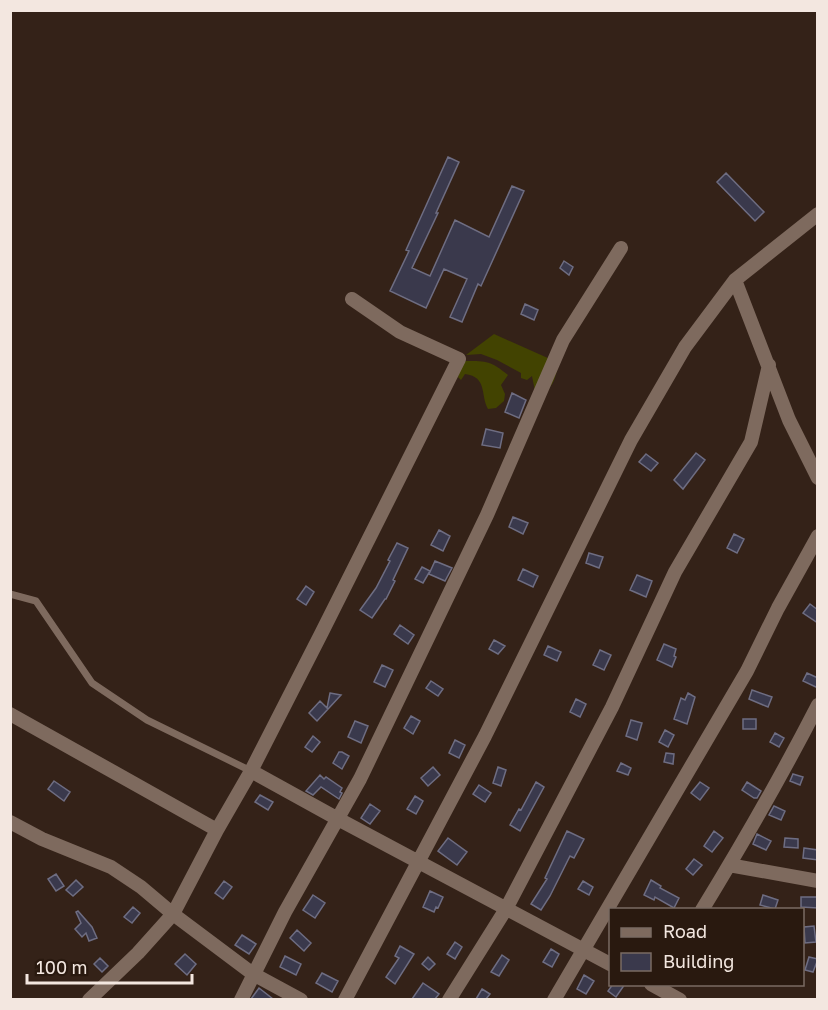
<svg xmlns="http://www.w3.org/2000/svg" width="828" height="1010" viewBox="0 0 828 1010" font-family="'Golos Text',sans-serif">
<rect width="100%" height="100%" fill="#342218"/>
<path fill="#424301" d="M 494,334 L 559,363 C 554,379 555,392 535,391 L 532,376 L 527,380 L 521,378 L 521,373 L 497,360 L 481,354 L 466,355 Z
M 466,361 C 487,361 491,361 508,375 L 501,385 L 505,394 L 504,401 L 496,408 L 488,409 C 480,395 488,377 465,374 L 461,380 L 458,377 L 462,364 Z"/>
<path fill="#3a394c" stroke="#6e6d82" stroke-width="1.5" d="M 448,157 L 459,162 L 436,213 L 438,213 L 412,268 L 430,276 L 455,220 L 489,237 L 512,186 L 524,191 L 481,286 L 478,284 L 462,322 L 450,317 L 467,279 L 444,269 L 426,308 L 390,291 L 409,251 L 406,250 Z
M 726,173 L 764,212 L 755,221 L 717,182 Z
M 564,261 L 573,267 L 569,275 L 560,268 Z
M 525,304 L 538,310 L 534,320 L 521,314 Z
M 512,393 L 526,400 L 519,418 L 505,412 Z
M 486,429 L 503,433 L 500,448 L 482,445 Z
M 696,453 L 705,460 L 683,489 L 674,480 Z
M 646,454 L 658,463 L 651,471 L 639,462 Z
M 513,517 L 528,523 L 523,534 L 509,527 Z
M 439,530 L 450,536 L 443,551 L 431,545 Z
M 734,534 L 744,539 L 737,553 L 727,548 Z
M 397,543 L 408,548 L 393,580 L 395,581 L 386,599 L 385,599 L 372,618 L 360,610 L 376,588 L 390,561 L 388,560 Z
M 589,553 L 603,557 L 599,568 L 586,563 Z
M 435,561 L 452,568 L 445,581 L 429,574 Z
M 422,567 L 430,571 L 423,583 L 415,579 Z
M 523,569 L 538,576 L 533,587 L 518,580 Z
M 637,575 L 652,581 L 646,597 L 630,590 Z
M 306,586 L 314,592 L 306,605 L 297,599 Z
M 810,604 L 818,610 L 818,623 L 803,613 Z
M 400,625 L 414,635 L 408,644 L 394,634 Z
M 494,640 L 505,646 L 498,654 L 489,649 Z
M 664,644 L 676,649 L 674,656 L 676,657 L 672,667 L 657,660 Z
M 548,646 L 561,652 L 557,661 L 544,655 Z
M 600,650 L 611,655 L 604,670 L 593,665 Z
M 382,665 L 393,670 L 385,687 L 374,682 Z
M 807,673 L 818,678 L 818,688 L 803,681 Z
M 431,681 L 443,689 L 438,696 L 426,688 Z
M 752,690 L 772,697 L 768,707 L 749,699 Z
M 330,693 L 341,695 L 317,721 L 309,713 L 320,701 L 327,708 Z
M 688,693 L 695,697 L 687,724 L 674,719 L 681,698 L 685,700 Z
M 576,699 L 586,704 L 580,717 L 570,712 Z
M 411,716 L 420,721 L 413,734 L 404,728 Z
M 743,719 L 756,719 L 756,729 L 743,729 Z
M 631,720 L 642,723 L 637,740 L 626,736 Z
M 355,721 L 368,726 L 361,743 L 348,737 Z
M 665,730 L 674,735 L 668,747 L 659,742 Z
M 775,733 L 784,738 L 779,747 L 770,742 Z
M 313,736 L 320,742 L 312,752 L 305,747 Z
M 455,740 L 465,745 L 459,758 L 449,753 Z
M 339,752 L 342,752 L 349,756 L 342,769 L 333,763 Z
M 666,753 L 674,754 L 673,764 L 664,762 Z
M 621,763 L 631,768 L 628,775 L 617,771 Z
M 433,767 L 440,775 L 428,786 L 421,778 Z
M 498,767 L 506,770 L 501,786 L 493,783 Z
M 793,774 L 803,777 L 800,785 L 790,781 Z
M 320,775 L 324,779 L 326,777 L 342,788 L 340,792 L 342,793 L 339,799 L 321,787 L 313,795 L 306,791 Z
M 54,781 L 70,792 L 64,801 L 48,789 Z
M 536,782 L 544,787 L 520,831 L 510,825 L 519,809 L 521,810 Z
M 700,782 L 709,788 L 700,800 L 691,793 Z
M 747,782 L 761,791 L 757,798 L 754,798 L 742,790 Z
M 479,785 L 491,793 L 485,802 L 473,794 Z
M 260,795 L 273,802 L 268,810 L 255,802 Z
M 415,796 L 423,801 L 416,814 L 407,809 Z
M 370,804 L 380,811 L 370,824 L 361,818 Z
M 774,806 L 785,811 L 781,820 L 769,815 Z
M 567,831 L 584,839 L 574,858 L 570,856 L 550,896 L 541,910 L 531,904 L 547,879 L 545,878 Z
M 714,831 L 723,838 L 712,852 L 704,846 Z
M 757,834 L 771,841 L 766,850 L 753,844 Z
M 448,838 L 467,852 L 457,865 L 438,851 Z
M 785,838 L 798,839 L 798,848 L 784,847 Z
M 804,848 L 818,850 L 818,860 L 803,858 Z
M 694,859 L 702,865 L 693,875 L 686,869 Z
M 56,874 L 64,886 L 56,891 L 48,879 Z
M 76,880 L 83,887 L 73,896 L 66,890 Z
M 651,880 L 661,886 L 660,888 L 679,898 L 674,908 L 655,897 L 654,900 L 644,895 Z
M 224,881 L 232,887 L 223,899 L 215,893 Z
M 583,881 L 593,887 L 589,895 L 578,889 Z
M 430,891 L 443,897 L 438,908 L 436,907 L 434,912 L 423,907 Z
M 313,895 L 325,903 L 315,918 L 303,910 Z
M 763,895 L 778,900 L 775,909 L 760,905 Z
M 801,897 L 818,897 L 818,908 L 801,907 Z
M 133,907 L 140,913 L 132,923 L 124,917 Z
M 78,911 L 92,927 L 97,938 L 89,941 L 86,933 L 82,937 L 75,929 L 81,923 L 76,912 Z
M 814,926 L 816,942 L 805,943 L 804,927 Z
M 297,930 L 311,943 L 304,951 L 290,938 Z
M 242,935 L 256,944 L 249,954 L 235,945 Z
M 455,942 L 462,947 L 455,959 L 447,954 Z
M 400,946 L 414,954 L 395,984 L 386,977 L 399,958 L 395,956 Z
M 551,949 L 559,954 L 552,967 L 543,962 Z
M 185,954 L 196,964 L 187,975 L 175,964 Z
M 502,955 L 509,960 L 499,976 L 491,972 Z
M 285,956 L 301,964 L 296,975 L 280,967 Z
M 428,957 L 435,964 L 429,970 L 422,964 Z
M 809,957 L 818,959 L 813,972 L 805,970 Z
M 100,958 L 108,966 L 102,972 L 94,964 Z
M 322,973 L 338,981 L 332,992 L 316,983 Z
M 584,975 L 594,981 L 586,994 L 577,989 Z
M 423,983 L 439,994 L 435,999 L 412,999 Z
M 613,984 L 625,984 L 616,997 L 608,991 Z
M 259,988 L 273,999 L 251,999 Z
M 482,989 L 490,994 L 486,999 L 476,999 Z"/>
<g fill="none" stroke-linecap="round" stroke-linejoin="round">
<path stroke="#7e6a5e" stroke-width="7" d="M 10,594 L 36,601 L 92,683 L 147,720 L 251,771"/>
<path stroke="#7e6a5e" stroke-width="14" d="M 735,280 L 789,420 L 818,478
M 10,714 L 217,830
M 251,771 L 338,819 L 610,964
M 10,822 L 42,839 L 111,867 L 141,887 L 173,914 L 253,974 L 301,1000
M 729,865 L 818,881
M 702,910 C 743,843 782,775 818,705
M 651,984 L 680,1000
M 89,1000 L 138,953 L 173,914 L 217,830 L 251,771 L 322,632 L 459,359 L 400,332 L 352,299
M 241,1000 L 285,912 L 360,779 L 487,515 L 563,340 L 621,248
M 345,1000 L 485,736 L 631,440 L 685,347 L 735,280 L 818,214
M 449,1000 L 506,909 L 612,707 L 675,572 L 751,442 L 769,365
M 554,1000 L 747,671 L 778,608 L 818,536"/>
</g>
<rect width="828" height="1010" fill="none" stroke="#f3e7e0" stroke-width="24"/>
<rect x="609" y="908" width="195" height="78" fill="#29190f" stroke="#7a6b63" stroke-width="1.5"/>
<rect x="621" y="928" width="30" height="9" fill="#7e6a5e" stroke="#7a6b63" stroke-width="1.5"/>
<text x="663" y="938" font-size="18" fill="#f3e7e0">Road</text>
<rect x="621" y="953" width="30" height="18" fill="#3a394c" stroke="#7a6b63" stroke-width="1.5"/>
<text x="663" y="968" font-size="18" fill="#f3e7e0">Building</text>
<path d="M27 974v9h165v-9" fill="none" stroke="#f3e7e0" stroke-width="3"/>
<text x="36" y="974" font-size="18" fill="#f3e7e0" stroke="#29190f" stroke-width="4.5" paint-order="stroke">100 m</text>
</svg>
